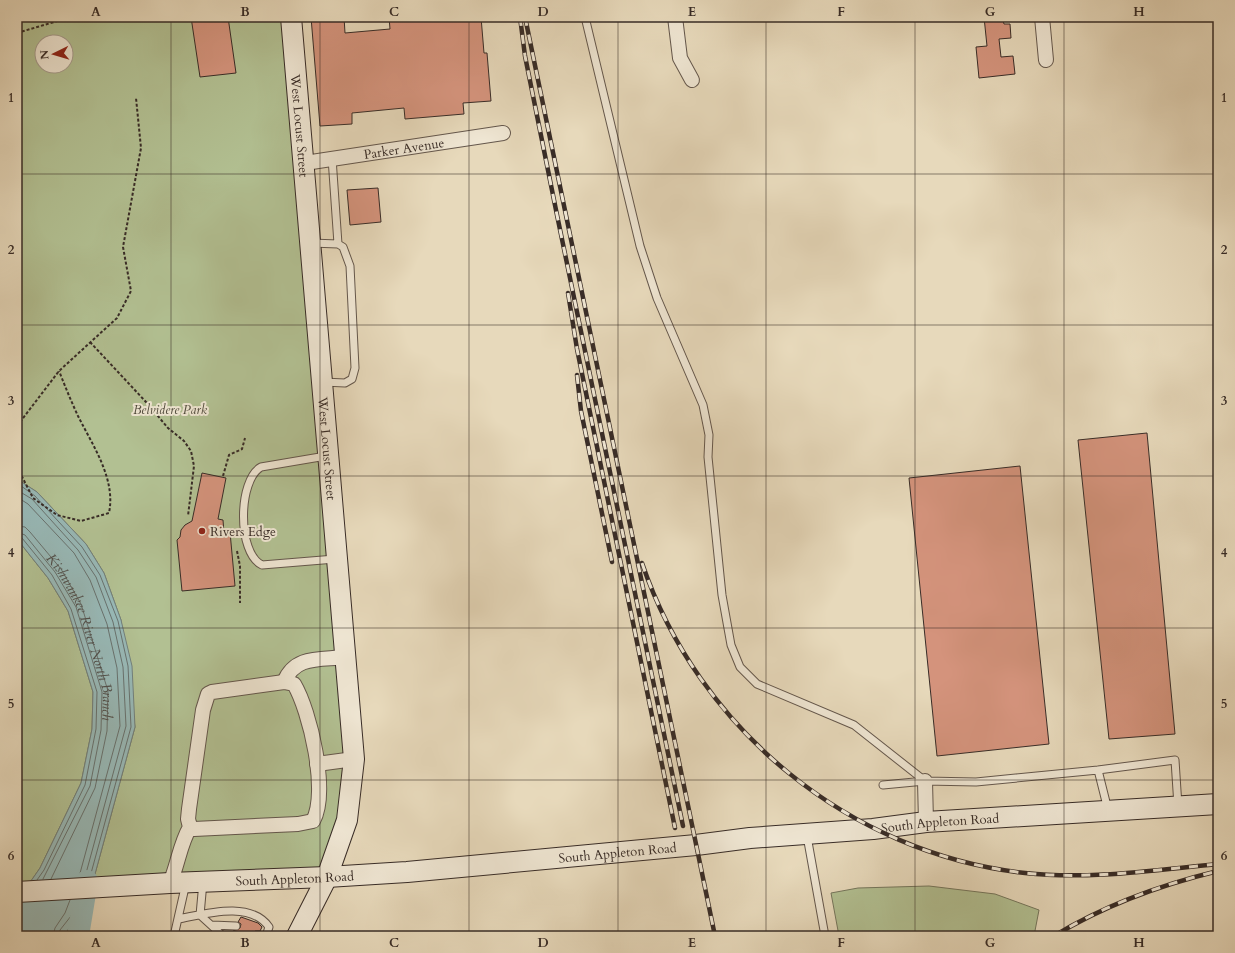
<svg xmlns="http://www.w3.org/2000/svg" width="1235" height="953" viewBox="0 0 1235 953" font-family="Cardo,serif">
<rect width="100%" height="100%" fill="#e7d9bb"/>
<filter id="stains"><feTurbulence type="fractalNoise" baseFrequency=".005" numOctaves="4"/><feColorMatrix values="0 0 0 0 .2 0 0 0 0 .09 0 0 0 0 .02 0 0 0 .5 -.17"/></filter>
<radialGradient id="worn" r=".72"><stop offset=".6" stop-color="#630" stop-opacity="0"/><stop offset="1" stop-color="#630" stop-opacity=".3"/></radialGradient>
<path fill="#b2c092" stroke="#75765c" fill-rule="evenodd" d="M 17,17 L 291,17 L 354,759 L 327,877 L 92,885 L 135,727 L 121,620 L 104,573 L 86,544 L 37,492 L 17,479 ZM 42,42 L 66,42 L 66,66 L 42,66 Z
M 17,539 L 48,578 L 68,611 L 93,692 L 92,729 L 81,783 L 40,868 L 17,901 Z
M 929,886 L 995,894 L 1039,910 L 1034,936 L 839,936 L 831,893 L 858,888 Z"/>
<path fill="#98b9b7" stroke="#72817d" d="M 17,479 L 37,492 L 86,544 L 104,573 L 121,620 L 132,666 L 135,727 L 92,885 L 78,921 L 67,936 L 17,936 L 17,901 L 40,868 L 81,783 L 92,729 L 93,692 L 68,611 L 48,578 L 17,539 Z"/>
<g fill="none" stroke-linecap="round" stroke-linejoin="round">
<g stroke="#68726f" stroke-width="1">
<path d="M 17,483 L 35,496 L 82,547 L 100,575 L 118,621 L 128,666 L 131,727 L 90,877"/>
<path d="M 17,490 L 32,499 L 78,550 L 96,577 L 113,622 L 123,667 L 126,726 L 85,877"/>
<path d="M 17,497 L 28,504 L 74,553 L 90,580 L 107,624 L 117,668 L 120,726 L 79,877"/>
<path id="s1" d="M 17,526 L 25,527 L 30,532 L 61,569 L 81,604 L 108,691 L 107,731 L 95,788 L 51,879"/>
<path d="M 17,532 L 25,535 L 55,572 L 76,607 L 102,692 L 101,730 L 90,786 L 43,879"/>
<path d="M 17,537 L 22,538 L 52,575 L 71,609 L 97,692 L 96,729 L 85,785 L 44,870 L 37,880"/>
<path d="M 53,936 L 55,928 L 65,913 L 70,900"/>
<path d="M 59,936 L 60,930 L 71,916 L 77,899"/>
<path d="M 64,936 L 75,919 L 82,899"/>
</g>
<path stroke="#98b9b7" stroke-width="22" d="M 78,936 L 87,881"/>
</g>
<path fill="#d4937c" stroke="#382c27" d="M 191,17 L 228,17 L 236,73 L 200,77 Z
M 311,17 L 344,17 L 345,33 L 390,29 L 389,17 L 481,17 L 484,53 L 487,53 L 491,101 L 463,103 L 464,114 L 405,119 L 404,108 L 352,113 L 352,124 L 320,126 Z
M 984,17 L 1002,17 L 1004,24 L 1010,24 L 1011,38 L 999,39 L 1001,57 L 1013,56 L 1015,74 L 979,78 L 976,47 L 987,46 Z
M 378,188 L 381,222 L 350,225 L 347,190 Z
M 1147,433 L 1175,734 L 1109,739 L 1078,440 Z
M 1020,466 L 1049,744 L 937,756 L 909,478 Z
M 202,473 L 226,478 L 218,519 L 223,520 L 224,533 L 230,532 L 235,586 L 182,591 L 177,540 L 180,537 L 181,530 L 185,525 L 192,521 Z
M 241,917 L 258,923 L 262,927 L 260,931 L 255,931 L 253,936 L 230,936 L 233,931 L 240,928 L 241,924 L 238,922 Z"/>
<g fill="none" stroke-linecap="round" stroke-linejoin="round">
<g stroke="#64574c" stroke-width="9">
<path id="lane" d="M 585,17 L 640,246 L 657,298 L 703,405 L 709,435 L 708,457 L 722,595 L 731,645 L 740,667 L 757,684 L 854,725 L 925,781
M 332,158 L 338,244
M 311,243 L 338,244 L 343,247 L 350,266 L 355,368 L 352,379 L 345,383 L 323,382
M 326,456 L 261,467 C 238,480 237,553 262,565 L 335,559
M 1098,770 L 1108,810
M 883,785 L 925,781 L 976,782 L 1098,770 L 1175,760 L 1178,806
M 807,836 L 825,936
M 203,882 L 200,915 L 223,936
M 178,919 C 205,914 250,900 269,927 L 266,936
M 212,925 L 236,926
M 258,935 L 259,936
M 174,936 L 186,883"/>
</g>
<g stroke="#64574c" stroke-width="16">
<g id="street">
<path d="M 675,17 L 680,58 L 692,80"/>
<path d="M 1042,17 L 1046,60"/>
<path id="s2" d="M 305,163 L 503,133"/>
<path d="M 284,682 C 295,655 320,660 345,657"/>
<path d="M 317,764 L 354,759"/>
<path d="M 925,781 L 926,822"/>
<path d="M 170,883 C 178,864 180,844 190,827 L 188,819 L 189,809 L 203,710 L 208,694 L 212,692 L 284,682 L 294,684 C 310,711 329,792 313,821 L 298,824 L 194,829 L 190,827"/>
</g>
</g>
<g stroke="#382c27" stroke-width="22">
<g id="secondary">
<path id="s3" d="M 291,17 L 354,759 L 347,820 L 327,877 L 297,936"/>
<path id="s4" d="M 17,892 L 170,883 L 327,877 L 407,872 L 696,845 L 750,838 L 873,829 L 926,822 L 1218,804"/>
</g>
</g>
<path stroke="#382c27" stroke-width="2" stroke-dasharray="3 2" stroke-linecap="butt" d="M 17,33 L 71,17
M 90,342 L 146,402 L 168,428 L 184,441 L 191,451 L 194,466 L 188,516
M 17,426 L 59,371 L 117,318 L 131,291 L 123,247 L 141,148 L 136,98
M 17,467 L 33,498 L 57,515 L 81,521 L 109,513 C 116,479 93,446 78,416 C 71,401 65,386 59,371
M 223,476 L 229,455 L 242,449 L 245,438
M 237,551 L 240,566 L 240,603"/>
<use href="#lane" stroke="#efe6d3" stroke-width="7"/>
<use href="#street" stroke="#efe6d3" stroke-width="14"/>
<use href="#secondary" stroke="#efe6d3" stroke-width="20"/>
<g stroke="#382c27" stroke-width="4.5">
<path id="rail" d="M 520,17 L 525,56 L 557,215 L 683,826
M 525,17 L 715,936
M 568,293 L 577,349 L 675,828
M 577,375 L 581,411 L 612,562
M 642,563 C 698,729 850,854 1025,873 C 1089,880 1154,870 1218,864
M 1054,936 C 1105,905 1160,885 1218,871"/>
</g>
<use href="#rail" stroke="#efe6d3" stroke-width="3" stroke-dasharray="9" stroke-linecap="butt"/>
</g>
<path fill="none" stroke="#382c27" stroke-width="1" stroke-opacity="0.55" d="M 171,17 L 171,936M 320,17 L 320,936M 469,17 L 469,936M 618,17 L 618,936M 766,17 L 766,936M 915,17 L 915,936M 1064,17 L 1064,936M 17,174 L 1218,174M 17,325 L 1218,325M 17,476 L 1218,476M 17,628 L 1218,628M 17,780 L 1218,780"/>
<circle fill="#8f2418" stroke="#efe6d3" stroke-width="1.5" cx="202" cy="531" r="4"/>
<g text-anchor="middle" stroke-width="4" stroke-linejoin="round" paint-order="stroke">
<g font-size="13" fill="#382c27" stroke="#efe6d3">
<text dy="5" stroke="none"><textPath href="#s3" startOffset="109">West Locust Street</textPath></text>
<text dy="5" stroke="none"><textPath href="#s2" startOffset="100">Parker Avenue</textPath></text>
<text dy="5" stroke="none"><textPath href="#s3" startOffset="433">West Locust Street</textPath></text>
<text dy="5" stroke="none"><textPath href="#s4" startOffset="926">South Appleton Road</textPath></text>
<text dy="5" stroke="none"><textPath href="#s4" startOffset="602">South Appleton Road</textPath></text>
<text dy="5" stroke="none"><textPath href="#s4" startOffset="278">South Appleton Road</textPath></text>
</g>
<g font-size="13" font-style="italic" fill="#504a3c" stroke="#efe6d3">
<text x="170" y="414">Belvidere Park</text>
</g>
<g font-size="13" fill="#382c27" stroke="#efe6d3" text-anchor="start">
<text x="210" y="536">Rivers Edge</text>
</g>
<g font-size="14" font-style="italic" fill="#504f4b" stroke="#efe6d3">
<text dy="5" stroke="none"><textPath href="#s1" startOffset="135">Kishwaukee River North Branch</textPath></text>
</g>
</g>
<rect width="1235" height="953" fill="none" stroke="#e7d9bb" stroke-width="44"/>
<g transform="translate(54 54) rotate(265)"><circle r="19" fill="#efe6d3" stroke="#a69c8e"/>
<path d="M0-3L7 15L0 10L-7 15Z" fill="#8f2418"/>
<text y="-6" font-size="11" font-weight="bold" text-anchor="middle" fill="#382c27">N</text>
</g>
<rect x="22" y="22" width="1191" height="909" fill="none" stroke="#382c27" stroke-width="1.5"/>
<g font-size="13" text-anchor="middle" font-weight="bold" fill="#382c27">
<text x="96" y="16">A</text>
<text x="245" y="16">B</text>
<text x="394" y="16">C</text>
<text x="543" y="16">D</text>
<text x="692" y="16">E</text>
<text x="841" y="16">F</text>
<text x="990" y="16">G</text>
<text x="1139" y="16">H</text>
<text x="11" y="102">1</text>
<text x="1224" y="102">1</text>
<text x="11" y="254">2</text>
<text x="1224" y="254">2</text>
<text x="11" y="405">3</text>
<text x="1224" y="405">3</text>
<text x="11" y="557">4</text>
<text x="1224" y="557">4</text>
<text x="11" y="708">5</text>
<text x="1224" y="708">5</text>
<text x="11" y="860">6</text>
<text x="1224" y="860">6</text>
<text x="96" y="947">A</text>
<text x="245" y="947">B</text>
<text x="394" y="947">C</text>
<text x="543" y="947">D</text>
<text x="692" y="947">E</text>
<text x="841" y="947">F</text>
<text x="990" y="947">G</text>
<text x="1139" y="947">H</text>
</g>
<rect width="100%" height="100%" filter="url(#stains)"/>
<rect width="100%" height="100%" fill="url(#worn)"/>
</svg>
